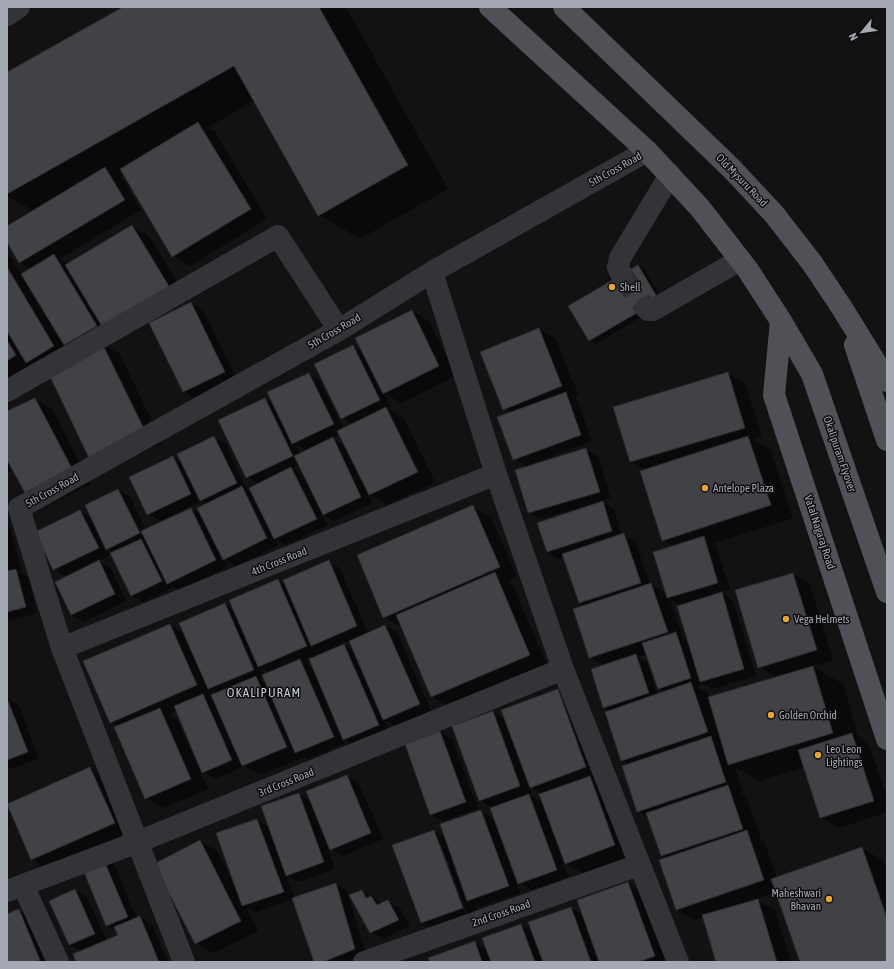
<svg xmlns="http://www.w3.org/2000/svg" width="894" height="969" viewBox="0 0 894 969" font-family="'Asap Condensed',sans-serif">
<rect width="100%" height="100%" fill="#121213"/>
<path fill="#0007" fill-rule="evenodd" d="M 125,7 L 346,7 L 448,189 L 360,239 L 319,215 L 254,101 L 207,128 L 216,133 L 267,219 L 190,266 L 173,256 L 124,174 L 120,177 L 122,178 L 141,210 L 59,259 L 65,262 L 67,265 L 132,226 L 149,236 L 187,298 L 77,351 L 64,344 L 71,356 L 102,344 L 120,354 L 162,443 L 108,469 L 48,370 L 7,382 L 7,256 L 12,259 L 22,275 L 32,269 L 20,262 L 7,240 L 7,227 L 34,211 L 7,196 L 7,74 Z
M 638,266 L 644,269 L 664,303 L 596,344 L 590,340 L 569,306 Z
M 191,303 L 203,310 L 236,378 L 195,398 L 183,391 Z
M 412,311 L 429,321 L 456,376 L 401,403 L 385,394 L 391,407 L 387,408 L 404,418 L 435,482 L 387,505 L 368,494 L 372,503 L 335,521 L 322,514 L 328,525 L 286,545 L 276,539 L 279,545 L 236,566 L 224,559 L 228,567 L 179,590 L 174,587 L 143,602 L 131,595 L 114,553 L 107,549 L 110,555 L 98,561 L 111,568 L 126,601 L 84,622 L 72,615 L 56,582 L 67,577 L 54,569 L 80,512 L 92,518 L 118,490 L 130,497 L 146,530 L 191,509 L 202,515 L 208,504 L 202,501 L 160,521 L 148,514 L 173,457 L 183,463 L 214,437 L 226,444 L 247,490 L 252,493 L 258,484 L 247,477 L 265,399 L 274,404 L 309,374 L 320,381 L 344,429 L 352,424 L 342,418 L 353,346 L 363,352 ZM 340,434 L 346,446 L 331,438 ZM 296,445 L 306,451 L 300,454 ZM 299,465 L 304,475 L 292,468 Z
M 539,329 L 556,339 L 579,396 L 574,398 L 577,400 L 592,441 L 532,464 L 532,465 L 586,449 L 598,456 L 611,498 L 601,501 L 614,509 L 622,535 L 635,541 L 650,584 L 667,593 L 674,546 L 663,540 L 646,470 L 631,462 L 727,373 L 745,383 L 762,437 L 753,440 L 771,450 L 793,518 L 715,543 L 730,589 L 720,592 L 733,600 L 756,676 L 712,689 L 702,683 L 702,685 L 697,687 L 708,693 L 710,698 L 777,678 L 759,667 L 793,574 L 810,584 L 833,660 L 812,666 L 843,684 L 859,738 L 869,744 L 887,798 L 887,812 L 839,828 L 821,818 L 805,767 L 759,781 L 735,767 L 743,792 L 740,793 L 746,796 L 761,839 L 764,841 L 777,878 L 862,848 L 884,861 L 887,870 L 887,962 L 801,962 L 777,892 L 756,899 L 775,910 L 791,962 L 717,962 L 704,917 L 695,920 L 677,910 L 661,860 L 667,858 L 662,856 L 649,818 L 638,811 L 629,765 L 622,761 L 606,712 L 610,711 L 604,708 L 592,670 L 605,666 L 590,657 L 585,606 L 579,603 L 564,557 L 559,559 L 547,552 L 589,507 L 589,505 L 541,519 L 529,513 L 527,467 L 514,459 L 511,413 L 504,409 ZM 670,599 L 682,606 L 688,641 L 683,638 ZM 646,654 L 659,689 L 665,692 L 658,694 L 647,662 L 638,657 Z
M 35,399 L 52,409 L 91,484 L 46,507 L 29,497 L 14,470 L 7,473 L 7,413 Z
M 473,507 L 491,517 L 517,577 L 508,581 L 512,584 L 547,665 L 449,707 L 432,697 L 402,627 L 384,617 Z
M 7,522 L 8,522 L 22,570 L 18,571 L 28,577 L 37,613 L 7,621 Z
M 328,562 L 340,568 L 368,633 L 385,626 L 397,632 L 431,711 L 396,726 L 385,720 L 390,732 L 356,746 L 343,739 L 345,743 L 308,759 L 304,757 L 260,775 L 244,766 L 215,779 L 203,772 L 177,711 L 169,714 L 177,719 L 208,789 L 163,808 L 145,798 L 119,726 L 111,722 L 170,625 L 185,634 L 225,604 L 234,610 L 278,580 L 286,585 ZM 350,641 L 354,651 L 342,644 ZM 311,661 L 313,668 L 306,663 ZM 261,668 L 270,673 L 264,675 ZM 264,677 L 266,683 L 259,679 ZM 211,690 L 217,694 L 213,695 ZM 213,695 L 215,702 L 208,697 Z
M 558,690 L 575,700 L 632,855 L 583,873 L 563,862 L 568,877 L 531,890 L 519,883 L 493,808 L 480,800 L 493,712 L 506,720 ZM 530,787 L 542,794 L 544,804 L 528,794 L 532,793 Z
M 7,698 L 18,704 L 39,759 L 7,770 Z
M 440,732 L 452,739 L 478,809 L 443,821 L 431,815 Z
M 90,768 L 107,778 L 131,833 L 49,870 L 32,860 Z
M 347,776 L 359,783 L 383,839 L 343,856 L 331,849 L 320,823 L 319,823 L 335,869 L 298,882 L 286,875 L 295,898 L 336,884 L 347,891 L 366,955 L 350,962 L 316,962 L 293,899 L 255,913 L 246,907 L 258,931 L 213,953 L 196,943 L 200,841 L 217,851 L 234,885 L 236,885 L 257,820 L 269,827 L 299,794 L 312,802 L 308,792 Z
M 481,811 L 493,818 L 520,893 L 480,907 L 475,904 L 480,918 L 439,933 L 421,923 L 393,846 L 434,831 L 445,837 ZM 438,844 L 441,844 L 466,912 L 464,913 Z
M 103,859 L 115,866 L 137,919 L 140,917 L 152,924 L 168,962 L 77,962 L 82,951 L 70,945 L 50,901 L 75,890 L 87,897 L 107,941 L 119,936 L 117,931 L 107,925 Z
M 628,883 L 646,893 L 670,962 L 431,962 L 475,942 L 488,950 L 521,925 L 533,932 L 530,923 L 571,908 L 584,915 Z
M 362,891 L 383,904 L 388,901 L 400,908 L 410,926 L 383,939 L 371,932 Z
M 19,911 L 31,917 L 49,962 L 7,962 L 7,915 Z"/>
<path fill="#414246" stroke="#2c2c2f" d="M 123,7 L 319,7 L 408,165 L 318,216 L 234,66 L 7,194 L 7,72 Z
M 198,122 L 251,209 L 172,257 L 120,169 Z
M 105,167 L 125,200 L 19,263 L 7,242 L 7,226 Z
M 132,225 L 170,288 L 103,328 L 65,265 Z
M 54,254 L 97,326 L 64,345 L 21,274 Z
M 638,265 L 659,300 L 589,341 L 568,306 Z
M 7,267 L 54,346 L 26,363 L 7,331 Z
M 191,302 L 225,372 L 183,392 L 149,323 Z
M 412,310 L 439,366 L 383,394 L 355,338 Z
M 539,328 L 562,386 L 503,410 L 480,352 Z
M 7,340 L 16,355 L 7,361 Z
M 102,343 L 146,433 L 90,460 L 47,370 Z
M 353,345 L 380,400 L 341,419 L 314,364 Z
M 728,372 L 745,428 L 630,462 L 613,407 Z
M 309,373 L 334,424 L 292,444 L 267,392 Z
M 566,392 L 581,435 L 513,460 L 497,417 Z
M 35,398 L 75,474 L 28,498 L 7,460 L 7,411 Z
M 265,398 L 293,456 L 246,478 L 218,420 Z
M 386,407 L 418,472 L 369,495 L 337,431 Z
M 214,436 L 237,483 L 200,501 L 177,454 Z
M 748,436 L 771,505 L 662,541 L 640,471 Z
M 333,437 L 361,497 L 323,515 L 294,456 Z
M 586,448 L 600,492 L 528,513 L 515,470 Z
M 173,456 L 191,494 L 147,515 L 129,477 Z
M 291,467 L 317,519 L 274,539 L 249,488 Z
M 242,486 L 267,538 L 223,560 L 197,508 Z
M 118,489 L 140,533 L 106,550 L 85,505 Z
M 603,501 L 612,531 L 547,552 L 537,523 Z
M 473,505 L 500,567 L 383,618 L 357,555 Z
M 191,508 L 216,560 L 167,584 L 141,531 Z
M 80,510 L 99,548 L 53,570 L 35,532 Z
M 624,533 L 641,583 L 579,603 L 562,554 Z
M 704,536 L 718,583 L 667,598 L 653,552 Z
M 141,539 L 162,581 L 131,596 L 110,553 Z
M 99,560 L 115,594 L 71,615 L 55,582 Z
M 329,560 L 357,626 L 311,646 L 283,580 Z
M 16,569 L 26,607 L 7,612 L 7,571 Z
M 495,572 L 530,655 L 431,697 L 396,615 Z
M 793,573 L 817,650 L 758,668 L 735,590 Z
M 278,579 L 307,646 L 258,667 L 229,600 Z
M 651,583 L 668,632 L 589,658 L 573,609 Z
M 722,592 L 744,669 L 700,682 L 677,606 Z
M 225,603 L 254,670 L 208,689 L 179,623 Z
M 170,624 L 197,685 L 110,723 L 83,661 Z
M 385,625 L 420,704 L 383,720 L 349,641 Z
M 676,632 L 691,678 L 658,689 L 642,643 Z
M 344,644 L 379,725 L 343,740 L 309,659 Z
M 636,654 L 649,693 L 603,708 L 591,669 Z
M 300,659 L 334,737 L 295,753 L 262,675 Z
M 813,666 L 833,733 L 728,765 L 708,697 Z
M 256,676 L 287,747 L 242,766 L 211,695 Z
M 691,682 L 708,732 L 621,761 L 605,712 Z
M 558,689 L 586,767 L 530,788 L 501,710 Z
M 203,694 L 232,760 L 202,773 L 174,706 Z
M 7,698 L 28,752 L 7,760 Z
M 160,708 L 191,779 L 145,799 L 114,727 Z
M 493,711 L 520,786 L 479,801 L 452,726 Z
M 440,731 L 466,802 L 430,815 L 405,744 Z
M 852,733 L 874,801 L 820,818 L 798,750 Z
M 711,736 L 726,782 L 637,812 L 622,766 Z
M 90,767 L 115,823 L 31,860 L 7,804 Z
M 347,775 L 371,833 L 330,850 L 306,791 Z
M 590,776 L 615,845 L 565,864 L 539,794 Z
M 728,785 L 743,829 L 661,856 L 646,813 Z
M 299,793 L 324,862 L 286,876 L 261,806 Z
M 529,794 L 557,870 L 518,884 L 490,808 Z
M 481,810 L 509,886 L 467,901 L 440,824 Z
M 257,819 L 284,892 L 242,906 L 216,833 Z
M 434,830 L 463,908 L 421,923 L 392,845 Z
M 747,830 L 764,880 L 676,910 L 659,860 Z
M 200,840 L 241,921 L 195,944 L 154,864 Z
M 862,847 L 887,918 L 887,962 L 800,962 L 771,879 Z
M 103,858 L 128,917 L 106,926 L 82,867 Z
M 628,882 L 655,956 L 638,962 L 599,962 L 577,900 Z
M 336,883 L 355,949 L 323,962 L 314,962 L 292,898 Z
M 75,889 L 95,934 L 69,945 L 49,901 Z
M 362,890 L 366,898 L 371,896 L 377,905 L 388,900 L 399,920 L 370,933 L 349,895 Z
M 758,899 L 777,962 L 716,962 L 702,915 Z
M 571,907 L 591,962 L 543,962 L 528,922 Z
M 19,909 L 40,960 L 34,962 L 7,962 L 7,914 Z
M 140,916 L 159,962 L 76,962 L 73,954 L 118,935 L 114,927 Z
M 521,924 L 535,962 L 491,962 L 482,938 Z
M 475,941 L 482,962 L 430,962 L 428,958 Z"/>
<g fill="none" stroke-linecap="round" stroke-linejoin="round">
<path stroke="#2f3033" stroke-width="22" stroke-dasharray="22 11" stroke-linecap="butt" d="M 621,274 L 646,308"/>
<path stroke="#333438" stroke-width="22" d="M 7,15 L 19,7
M 432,272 L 496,474 L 563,669 L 678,962
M 621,274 L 618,267 L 620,258 L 670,175
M 646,308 L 648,310 L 653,310 L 740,260
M 7,391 L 278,236 L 339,330
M 19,508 L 339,330 L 432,272 L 647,151
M 19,508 L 62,648 L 184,962
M 62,648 L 496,474
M 23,885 L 58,962
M 7,891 L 138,842 L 563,669
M 364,962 L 639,865"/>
<path stroke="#4f5157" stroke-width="22" d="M 490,7 L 647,151 L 700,208 L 748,270 L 781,321 L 812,374 L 887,592
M 564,7 L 733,170 L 774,214 L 812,263 L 842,308 L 887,381
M 781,321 L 774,395 L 887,739
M 855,345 L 887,440"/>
</g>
<g fill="#e7a435" stroke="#0d0d0e" stroke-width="1.5">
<circle cx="612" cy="287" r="4"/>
<circle cx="705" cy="488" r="4"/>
<circle cx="786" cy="619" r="4"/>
<circle cx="771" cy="715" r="4"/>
<circle cx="818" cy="755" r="4"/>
<circle cx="829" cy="899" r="4"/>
</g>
<g text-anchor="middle" stroke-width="3" stroke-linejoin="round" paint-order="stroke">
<g font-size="11" fill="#a4a9b3" stroke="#0d0d0e">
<text transform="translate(615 169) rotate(-29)" y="4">5th Cross Road</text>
<text transform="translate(742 180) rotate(46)" y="4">Old Mysuru Road</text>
<text transform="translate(334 331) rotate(-30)" y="4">5th Cross Road</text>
<text transform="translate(840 454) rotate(71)" y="4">Okalipuram Flyover</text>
<text transform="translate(52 490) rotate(-29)" y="4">5th Cross Road</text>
<text transform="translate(820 532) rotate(72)" y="4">Vatal Nagaraj Road</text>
<text transform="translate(279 561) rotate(-22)" y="4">4th Cross Road</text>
<text transform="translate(286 782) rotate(-22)" y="4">3rd Cross Road</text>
<text transform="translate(501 913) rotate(-19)" y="4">2nd Cross Road</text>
</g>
<g font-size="11" fill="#a4a9b3" stroke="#0d0d0e" text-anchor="start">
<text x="620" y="291">Shell</text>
<text x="713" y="492">Antelope Plaza</text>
<text x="794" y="623">Vega Helmets</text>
<text x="779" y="719">Golden Orchid</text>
<text x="826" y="753">Leo Leon<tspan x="826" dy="13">Lightings</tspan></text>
<text x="821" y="897" text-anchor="end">Maheshwari<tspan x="821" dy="13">Bhavan</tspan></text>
</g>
<g font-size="13" letter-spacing="1" fill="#c4c8cf" stroke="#0d0d0e">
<text x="264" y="697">OKALIPURAM</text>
</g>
</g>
<rect width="894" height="969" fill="none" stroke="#a4a9b3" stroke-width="16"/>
<g transform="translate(862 32) rotate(241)" stroke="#0d0d0e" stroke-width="3" paint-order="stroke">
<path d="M0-3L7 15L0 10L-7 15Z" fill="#a4a9b3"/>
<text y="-6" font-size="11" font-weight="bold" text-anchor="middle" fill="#a4a9b3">N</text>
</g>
</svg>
